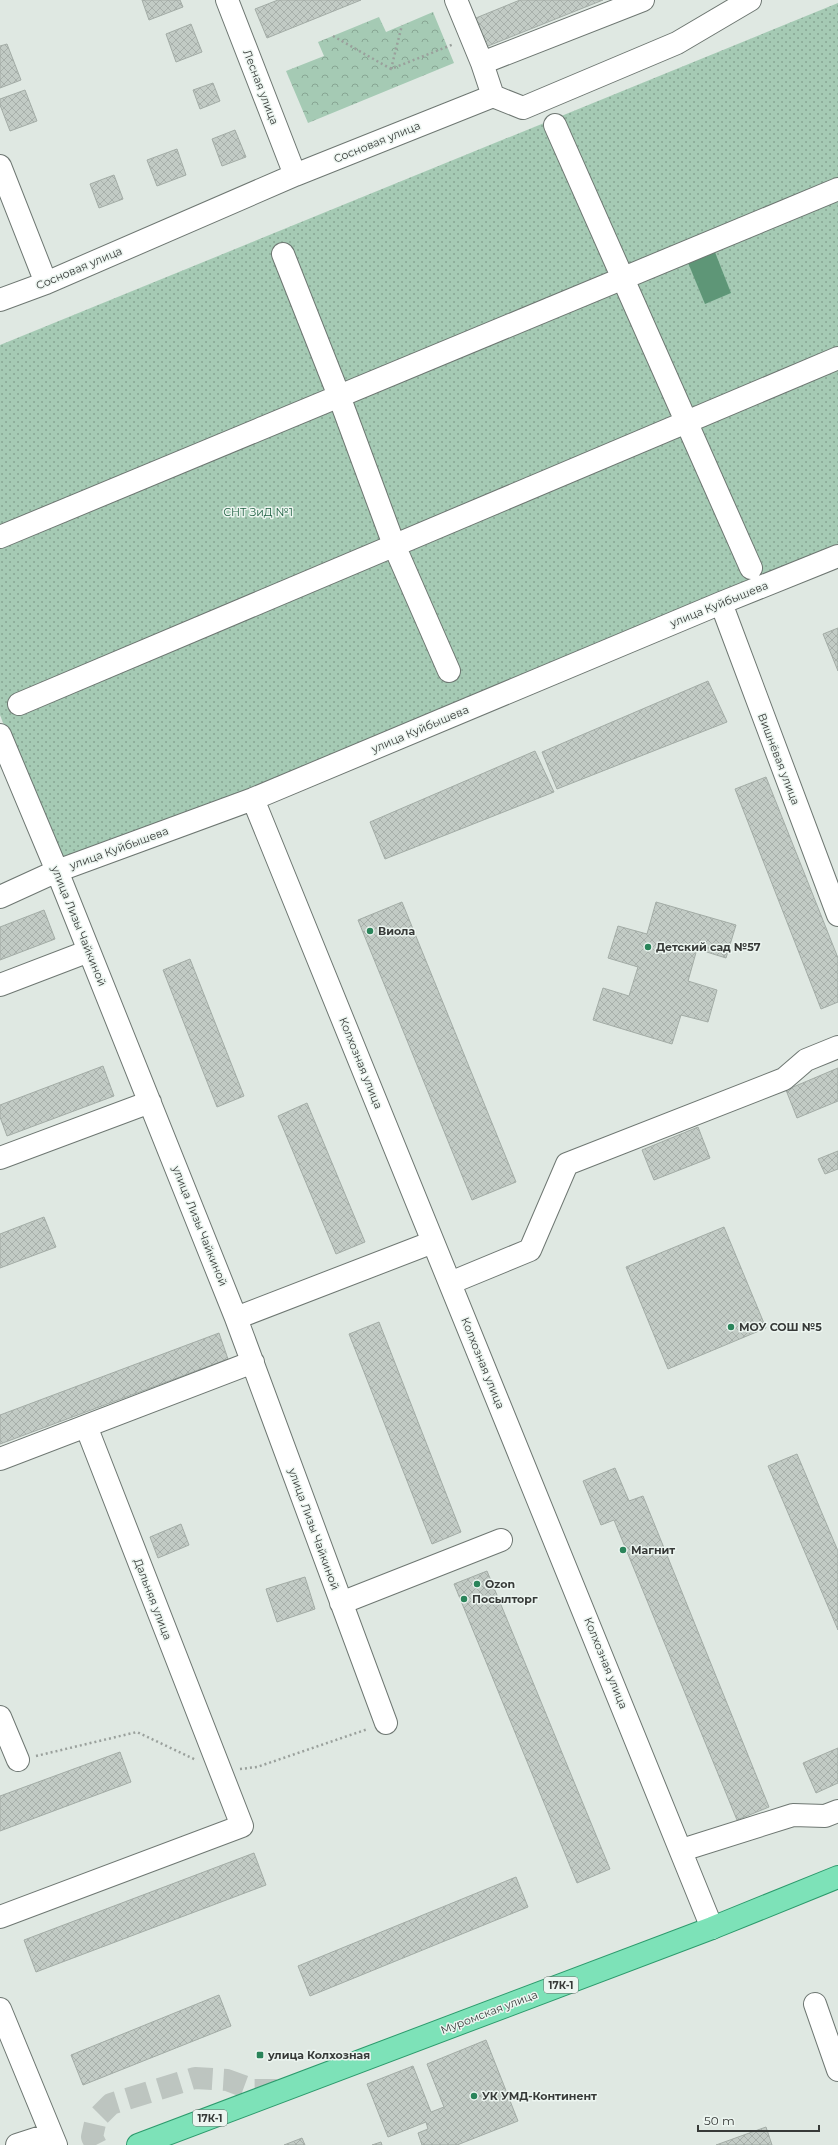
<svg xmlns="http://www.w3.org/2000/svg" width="838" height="2145" viewBox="0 0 838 2145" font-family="Montserrat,sans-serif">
<defs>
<pattern id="forest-crowns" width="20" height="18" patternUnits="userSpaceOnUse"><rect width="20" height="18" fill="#a5cab4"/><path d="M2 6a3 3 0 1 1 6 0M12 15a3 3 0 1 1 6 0" fill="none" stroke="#87a593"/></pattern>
<pattern id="garden-dots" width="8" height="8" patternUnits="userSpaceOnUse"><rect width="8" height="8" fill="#a5cab4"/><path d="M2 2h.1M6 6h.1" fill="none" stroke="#87a593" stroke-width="1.8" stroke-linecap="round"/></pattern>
<pattern id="building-cross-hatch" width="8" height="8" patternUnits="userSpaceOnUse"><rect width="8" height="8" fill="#c2cbc5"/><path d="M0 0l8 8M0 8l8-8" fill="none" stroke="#a7afaa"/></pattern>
</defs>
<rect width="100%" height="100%" fill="#dfe8e2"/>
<path fill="url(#forest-crowns)" d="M 433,12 L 454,63 L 308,123 L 286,71 L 324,56 L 318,42 L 379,17 L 386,32 Z"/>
<path fill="url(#garden-dots)" d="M 838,3 L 838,544 L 60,868 L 0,715 L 0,345 Z"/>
<path fill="#5e9677" d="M 711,242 L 731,293 L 705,304 L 684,253 Z"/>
<path fill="url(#building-cross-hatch)" stroke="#a3aca6" d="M 142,0 L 180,0 L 183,7 L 149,20 Z
M 278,0 L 361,0 L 267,38 L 255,9 Z
M 520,0 L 603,0 L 483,48 L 471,20 Z
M 191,24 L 202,52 L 176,62 L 166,34 Z
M 7,44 L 21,80 L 0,88 L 0,46 Z
M 213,83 L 220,101 L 200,109 L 193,90 Z
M 25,90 L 37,121 L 10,131 L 0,105 L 0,99 Z
M 235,130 L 246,157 L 222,166 L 212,139 Z
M 177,149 L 186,175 L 157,186 L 147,160 Z
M 114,175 L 123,199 L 99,208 L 90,184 Z
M 838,628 L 838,671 L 823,634 Z
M 708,681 L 727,722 L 557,789 L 542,752 Z
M 535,751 L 554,792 L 385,859 L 370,822 Z
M 766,777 L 838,958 L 838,1002 L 821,1009 L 735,789 Z
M 402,902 L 516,1182 L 472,1200 L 358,920 Z
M 656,902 L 736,925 L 726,958 L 697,949 L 688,981 L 717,990 L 708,1022 L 681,1015 L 672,1044 L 593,1020 L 603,988 L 629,996 L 638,967 L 608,958 L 618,926 L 647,934 Z
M 44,910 L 55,939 L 0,960 L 0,927 Z
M 190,959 L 244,1096 L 217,1107 L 163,970 Z
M 103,1066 L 114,1096 L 7,1136 L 0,1117 L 0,1105 Z
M 838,1068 L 838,1101 L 797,1118 L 786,1090 Z
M 307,1103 L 365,1242 L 336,1254 L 278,1116 Z
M 698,1127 L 710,1158 L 654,1180 L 642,1150 Z
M 838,1151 L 838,1169 L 825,1174 L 818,1159 Z
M 44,1217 L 56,1247 L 0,1268 L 0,1234 Z
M 724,1227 L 766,1328 L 668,1369 L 626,1267 Z
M 379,1322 L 461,1532 L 432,1544 L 349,1334 Z
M 219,1333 L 228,1359 L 0,1444 L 0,1415 Z
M 797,1454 L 838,1551 L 838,1630 L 768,1466 Z
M 615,1468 L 629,1501 L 643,1496 L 769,1807 L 737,1820 L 614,1520 L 601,1525 L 583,1481 Z
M 181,1524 L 189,1545 L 158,1558 L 150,1537 Z
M 487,1571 L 610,1869 L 577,1883 L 454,1584 Z
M 305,1577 L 315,1609 L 277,1622 L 266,1589 Z
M 838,1748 L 838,1783 L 816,1793 L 803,1763 Z
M 120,1752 L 131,1782 L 0,1831 L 0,1796 Z
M 254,1853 L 266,1885 L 36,1972 L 24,1940 Z
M 516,1877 L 528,1907 L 310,1996 L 298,1966 Z
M 219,1995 L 231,2026 L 83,2085 L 71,2055 Z
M 486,2040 L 518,2121 L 457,2145 L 422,2145 L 418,2133 L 428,2129 L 426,2122 L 388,2137 L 367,2084 L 413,2066 L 431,2112 L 444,2107 L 427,2064 Z
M 766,2127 L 772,2145 L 716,2145 Z
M 302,2138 L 305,2145 L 284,2145 Z
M 381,2142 L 382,2145 L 372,2145 Z"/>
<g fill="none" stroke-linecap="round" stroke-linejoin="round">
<path stroke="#bdc5c0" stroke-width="22" stroke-dasharray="22 11" stroke-linecap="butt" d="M 96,2145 L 92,2137 L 96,2119 L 111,2104 L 195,2078 L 227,2080 L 254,2090 L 282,2090"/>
<g stroke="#6e7772" stroke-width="24">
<path id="minor" d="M 227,0 L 295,175
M 456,0 L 482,63
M 493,96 L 482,63 L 643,0
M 555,125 L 751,568
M 0,166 L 46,283
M 283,254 L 339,396 L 394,545 L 449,671
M 0,300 L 46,283 L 295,175 L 493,96 L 523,108 L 677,43 L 750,0
M 0,537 L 838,189
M 721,603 L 838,915
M 19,704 L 838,358
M 0,735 L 57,871 L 236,1318 L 386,1723
M 253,799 L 712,1928
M 0,897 L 57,871 L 253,799 L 721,603 L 838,556
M 0,985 L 89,951
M 0,1158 L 150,1102
M 450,1283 L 530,1250 L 567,1164 L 784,1079 L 806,1060 L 838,1047
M 236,1318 L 433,1242
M 0,1459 L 253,1362
M 341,1603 L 501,1540
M 0,1717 L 18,1760
M 682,1850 L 793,1815 L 825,1816 L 838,1811
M 0,1917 L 242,1826 L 86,1426
M 815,2004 L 838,2070
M 0,2009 L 56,2145
M 17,2145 L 51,2134"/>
</g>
<g stroke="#2c9a6c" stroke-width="24">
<path id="major" d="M 138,2145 L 712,1928 L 838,1877"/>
</g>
<path stroke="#9aa09c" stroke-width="2.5" stroke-dasharray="2 3" stroke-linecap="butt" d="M 333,36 L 391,69 L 454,44
M 391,69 L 402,25
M 36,1756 L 137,1732 L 196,1760
M 240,1769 L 257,1767 L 368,1729"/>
<use href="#minor" stroke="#fff" stroke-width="22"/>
<use href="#major" stroke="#7de2b8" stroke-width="22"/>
</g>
<g fill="#2a845a" stroke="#ecf5f0" stroke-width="1.5">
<circle cx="370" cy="931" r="4"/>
<circle cx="648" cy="947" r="4"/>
<circle cx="731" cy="1327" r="4"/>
<circle cx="623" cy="1550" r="4"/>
<circle cx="477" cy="1584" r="4"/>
<circle cx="464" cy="1599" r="4"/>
<rect x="256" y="2051" width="8" height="8" rx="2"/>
<circle cx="474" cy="2096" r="4"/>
</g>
<g text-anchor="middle" stroke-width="3" stroke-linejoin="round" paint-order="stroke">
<g fill="#ecf5f0" stroke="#6d726f" stroke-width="1">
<rect x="544" y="1977" width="34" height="16" rx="3"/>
<rect x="193" y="2110" width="34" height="16" rx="3"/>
</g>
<g font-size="10" font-weight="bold" fill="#373a38">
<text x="561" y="1989">17К-1</text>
<text x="210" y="2122">17К-1</text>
</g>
<g font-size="11" fill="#373a38" stroke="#ecf5f0">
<text transform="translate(261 87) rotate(69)" y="4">Лесная улица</text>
<text transform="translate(377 142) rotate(-22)" y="4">Сосновая улица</text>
<text transform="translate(79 268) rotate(-23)" y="4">Сосновая улица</text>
<text transform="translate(719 604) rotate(-22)" y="4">улица Куйбышева</text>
<text transform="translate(420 729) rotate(-23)" y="4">улица Куйбышева</text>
<text transform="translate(779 759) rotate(69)" y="4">Вишнёвая улица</text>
<text transform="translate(119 848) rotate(-20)" y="4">улица Куйбышева</text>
<text transform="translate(79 926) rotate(68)" y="4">улица Лизы Чайкиной</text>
<text transform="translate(361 1063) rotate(68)" y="4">Колхозная улица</text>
<text transform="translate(200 1226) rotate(68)" y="4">улица Лизы Чайкиной</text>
<text transform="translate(483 1363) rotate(68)" y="4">Колхозная улица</text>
<text transform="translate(314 1529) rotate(70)" y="4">улица Лизы Чайкиной</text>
<text transform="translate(153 1599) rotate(69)" y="4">Дальняя улица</text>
<text transform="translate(606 1663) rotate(68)" y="4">Колхозная улица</text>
<text transform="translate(489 2012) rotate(-21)" y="4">Муромская улица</text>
</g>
<g font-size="11" fill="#1d5f40" stroke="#ecf5f0">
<text x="258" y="516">СНТ ЗиД №1</text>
</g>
<g font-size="11" font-weight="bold" fill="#373a38" stroke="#ecf5f0" text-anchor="start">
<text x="378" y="935">Виола</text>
<text x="656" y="951">Детский сад №57</text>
<text x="739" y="1331">МОУ СОШ №5</text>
<text x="631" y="1554">Магнит</text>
<text x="485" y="1588">Ozon</text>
<text x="472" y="1603">Посылторг</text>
<text x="268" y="2059">улица Колхозная</text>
<text x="482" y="2100">УК УМД-Континент</text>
</g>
</g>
<path d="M698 2125v6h121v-6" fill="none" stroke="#373a38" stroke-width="2"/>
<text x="704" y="2125" font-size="12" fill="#373a38" stroke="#ecf5f0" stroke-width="3" paint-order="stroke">50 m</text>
</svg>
